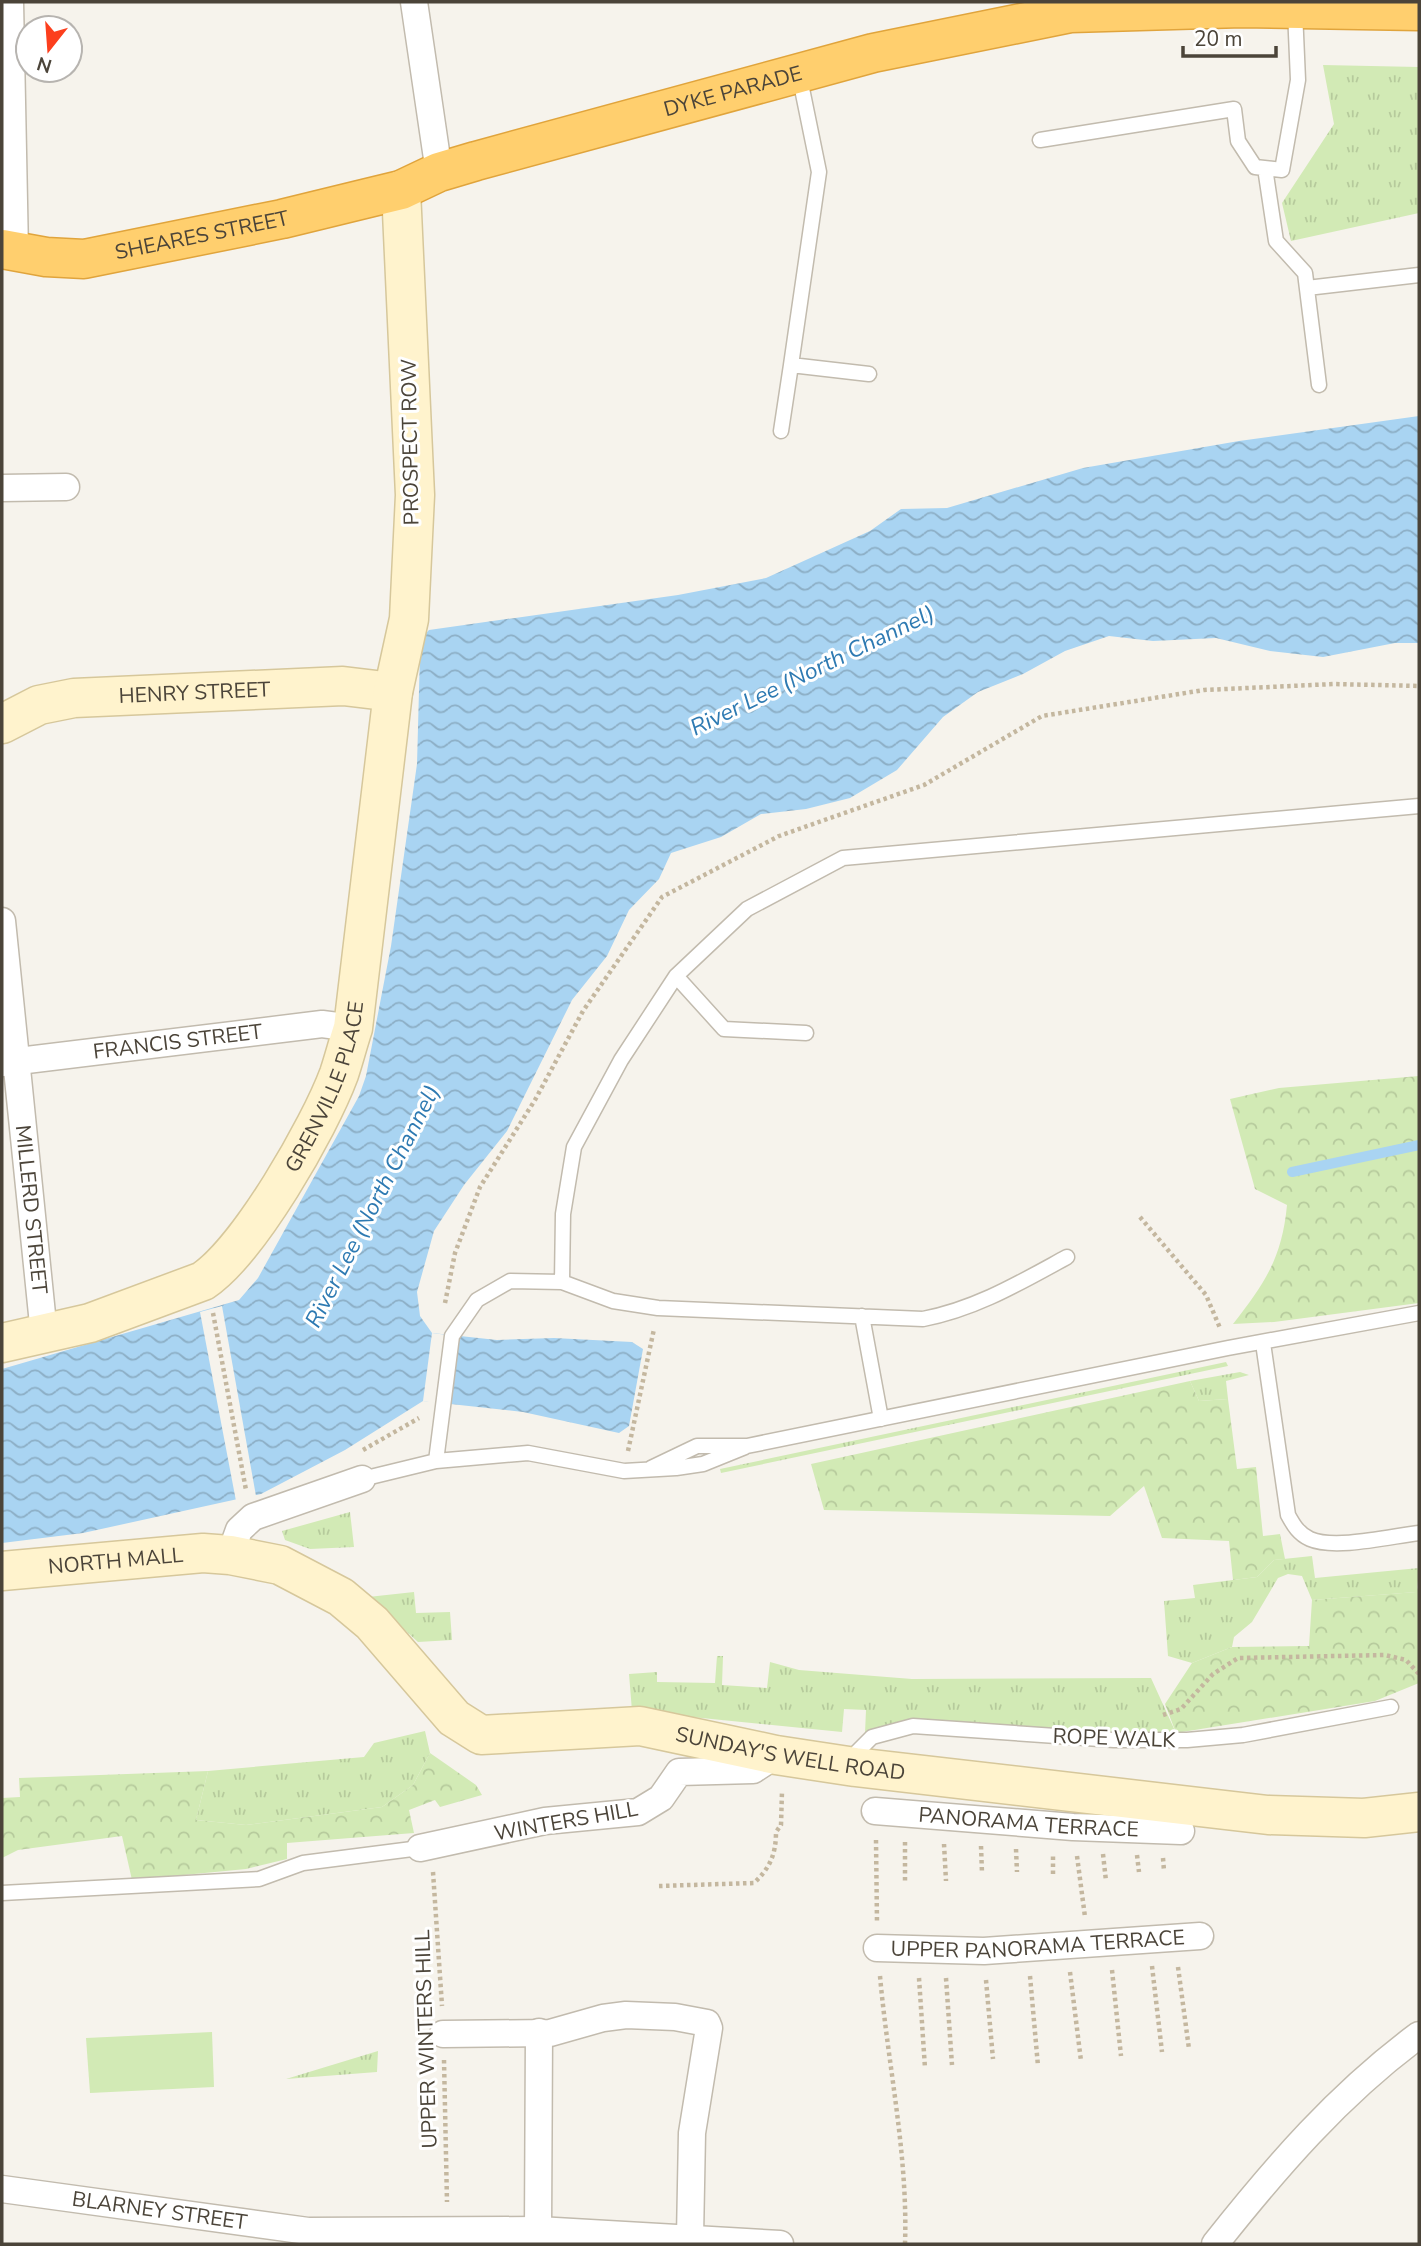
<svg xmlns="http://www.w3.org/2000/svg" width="1421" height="2246" viewBox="0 0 1421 2246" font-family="'Nunito Sans',sans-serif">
<defs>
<pattern id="grass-tufts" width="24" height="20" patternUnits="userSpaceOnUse" patternTransform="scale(1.75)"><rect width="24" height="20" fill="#d2eab5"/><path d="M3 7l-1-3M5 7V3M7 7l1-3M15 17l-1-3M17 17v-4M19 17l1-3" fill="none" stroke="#b6ca9c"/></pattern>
<pattern id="forest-crowns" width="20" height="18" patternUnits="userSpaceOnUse" patternTransform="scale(1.75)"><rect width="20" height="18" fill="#d2eab5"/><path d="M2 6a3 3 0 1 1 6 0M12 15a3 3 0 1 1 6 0" fill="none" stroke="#b6ca9c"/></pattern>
<pattern id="water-waves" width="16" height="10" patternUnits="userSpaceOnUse" patternTransform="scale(1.75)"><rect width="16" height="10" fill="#a9d4f2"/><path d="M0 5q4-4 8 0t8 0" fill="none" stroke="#8caec5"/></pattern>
</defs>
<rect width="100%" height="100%" fill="#f6f3ec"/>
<path fill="url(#grass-tufts)" d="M 1323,65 L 1419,67 L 1419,213 L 1291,241 L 1282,203 L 1334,124 Z
M 1226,1362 L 1228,1366 L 721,1473 L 720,1469 Z
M 1240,1372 L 1249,1375 L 1226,1381 L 1228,1399 L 1199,1401 L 1190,1381 Z
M 350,1512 L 354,1547 L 310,1549 L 285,1540 L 282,1531 Z
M 1312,1556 L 1315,1578 L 1419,1568 L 1417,1592 L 1312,1600 L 1302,1576 L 1288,1574 L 1278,1578 L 1252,1622 L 1234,1637 L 1232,1647 L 1192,1663 L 1168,1656 L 1164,1601 L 1195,1598 L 1193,1585 L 1257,1577 L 1274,1560 Z
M 414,1592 L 416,1613 L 450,1612 L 452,1640 L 418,1642 L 368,1597 Z
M 717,1656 L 723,1656 L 722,1685 L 767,1688 L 770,1662 L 799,1670 L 912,1679 L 1151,1678 L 1176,1733 L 1064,1732 L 951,1721 L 908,1721 L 865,1733 L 866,1710 L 844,1709 L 842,1732 L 632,1711 L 629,1674 L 657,1672 L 657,1682 L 715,1683 Z
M 425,1731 L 430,1753 L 413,1785 L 382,1807 L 246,1825 L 196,1820 L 208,1771 L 364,1757 L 374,1743 Z
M 378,2051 L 377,2072 L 286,2079 Z"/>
<path fill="url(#forest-crowns)" d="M 1419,1076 L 1419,1303 L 1274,1322 L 1233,1324 C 1265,1283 1282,1258 1287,1205 L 1255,1189 L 1230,1099 L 1279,1088 Z
M 1190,1381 L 1199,1401 L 1228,1399 L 1237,1469 L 1256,1467 L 1263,1536 L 1280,1534 L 1285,1559 L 1274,1560 L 1257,1577 L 1233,1580 L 1229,1541 L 1162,1538 L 1144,1486 L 1110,1516 L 824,1510 L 811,1464 Z
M 1419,1585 L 1419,1683 L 1375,1701 L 1176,1733 L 1165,1704 L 1192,1663 L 1232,1647 L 1309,1646 L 1312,1600 L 1416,1592 Z
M 430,1753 L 476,1785 L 482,1795 L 440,1807 L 435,1800 L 409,1810 L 414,1833 L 287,1843 L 287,1859 L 246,1869 L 132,1880 L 122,1836 L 18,1850 L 2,1858 L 2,1798 L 20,1797 L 19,1778 L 208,1771 L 196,1820 L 246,1825 L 382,1807 L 413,1785 Z"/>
<path fill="#d2eab5" d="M 212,2032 L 214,2087 L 90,2093 L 86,2038 Z"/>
<path fill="url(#water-waves)" d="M 1419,416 L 1419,643 L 1395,643 L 1323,657 L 1270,651 L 1216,638 L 1153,641 L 1109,636 L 1065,651 L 1023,674 L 978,692 L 943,717 L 897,770 L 850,798 L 806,809 L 761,814 L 721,837 L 671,853 L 659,879 L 629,910 L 607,956 L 572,1000 L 507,1131 L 464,1185 L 434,1231 L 417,1292 L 420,1316 L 432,1333 L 497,1340 L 554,1338 L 632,1342 L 643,1349 L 629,1426 L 619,1433 L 523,1412 L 423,1401 L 345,1450 L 261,1494 L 83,1533 L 2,1543 L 2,1369 L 239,1300 L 258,1278 L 359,1096 L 366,1076 L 391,946 L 417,764 L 420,654 L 424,635 L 429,630 L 678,595 L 766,578 L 870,531 L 901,509 L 947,508 L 1083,468 L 1239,441 Z"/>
<path fill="#f6f3ec" d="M 222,1306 L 256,1496 L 236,1501 L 200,1312 Z
M 432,1333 L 455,1336 L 446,1405 L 423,1401 Z"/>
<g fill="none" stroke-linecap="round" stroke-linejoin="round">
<path stroke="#a9d4f2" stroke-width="10" d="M 1292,1172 L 1419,1145"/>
<g stroke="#c2bbae" stroke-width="17">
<path id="lane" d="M 799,74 L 819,172 L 791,365 L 869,374
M 1040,140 L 1234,109 L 1238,141 L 1255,167 L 1282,170 L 1298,80 L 1295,11
M 1265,168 L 1276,241 L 1305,273 L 1319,385
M 1307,288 L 1419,275
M 781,431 L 791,365
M 676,976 L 724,1029 L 806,1033
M 562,1282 L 563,1214 L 574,1147 L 621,1060 L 676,976 L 747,909 L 843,858 L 1419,806
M 862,1316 L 881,1419
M 1263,1343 L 1288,1515 C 1294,1526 1299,1534 1310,1539 C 1335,1550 1392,1536 1419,1533
M 436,1461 L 452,1336 L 477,1300 L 510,1281 L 562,1282 L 613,1301 L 658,1308 L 923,1319 C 976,1309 1021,1282 1067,1257
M 651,1468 L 697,1446 L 747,1446 L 1228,1348 L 1419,1313
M 362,1479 L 436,1461 L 528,1453 L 624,1471 L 676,1468 L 703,1464 L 745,1447
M 855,1766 L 857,1752 L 872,1737 L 913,1726 L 1114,1740 L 1187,1740 L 1243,1735 L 1391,1707
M 2,1893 L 259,1879 L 303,1863 L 420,1848"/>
</g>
<g stroke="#c2bbae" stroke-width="29">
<g id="street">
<path d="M 10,2 L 15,252"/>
<path d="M 414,2 L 439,172"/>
<path d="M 2,488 L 66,487"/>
<path id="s1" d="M 2,921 L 44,1334"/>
<path id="s2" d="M 2,1063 L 322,1024 L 353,1028"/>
<path d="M 230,1555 L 239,1530 L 253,1517 L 362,1479"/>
<path id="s3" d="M 875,1811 L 1073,1827 L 1181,1831"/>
<path d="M 420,1848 L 545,1821 L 638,1812 L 661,1798 L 679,1772 L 753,1770 L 776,1755"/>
<path id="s4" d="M 877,1948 L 984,1951 L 1200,1936"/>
<path d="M 443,2034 L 550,2033 L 603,2018 L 626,2015 L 675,2017 L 707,2023 L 709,2028 L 692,2133 L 690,2237"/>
<path id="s5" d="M 2,2189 L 308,2231 L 538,2230 L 780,2244"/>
<path d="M 538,2230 L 539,2032"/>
<path d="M 1215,2244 C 1276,2167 1339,2094 1419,2035"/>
</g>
</g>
<g stroke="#d6c79b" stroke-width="41">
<g id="secondary">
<path id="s6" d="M 2,724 L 39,705 L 74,698 L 343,686 L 393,692"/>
<path id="s7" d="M 2,1343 L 90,1323 L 203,1281 C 249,1250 319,1128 339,1074 C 344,1059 348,1043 353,1028 L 393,692 L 409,619 L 415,495 L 401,190"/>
<path id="s8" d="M 2,1571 L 203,1553 L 230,1555 L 280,1565 L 341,1597 L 372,1623 L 454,1718 L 481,1735 L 640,1726 L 776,1755 L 855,1767 L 1268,1815 L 1364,1818 L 1419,1812"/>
</g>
</g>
<g stroke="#e0a43c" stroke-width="41">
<g id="highway">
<path id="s9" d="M 2,249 L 46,257 L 84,259 L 282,219 L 368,198 L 401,190 L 439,172 L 476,161 L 873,53 L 1071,13 L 1242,8 L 1419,11"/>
</g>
</g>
<path stroke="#c4b79f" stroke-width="4.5" stroke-dasharray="3.5 3.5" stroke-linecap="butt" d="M 1140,1217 L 1206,1295 L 1220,1328
M 445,1303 L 455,1253 L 480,1187 L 535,1100 L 583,1011 L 662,897 L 779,836 L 924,785 L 1042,716 L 1204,690 L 1334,684 L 1419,686
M 213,1313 L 246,1490
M 363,1450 L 419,1418
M 628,1451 L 654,1329
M 1163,1715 L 1181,1709 L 1213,1674 L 1238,1658 L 1385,1655 L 1406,1660 L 1419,1674
M 876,1840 L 877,1922
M 905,1842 L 905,1883
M 944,1844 L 946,1881
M 981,1846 L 982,1873
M 1016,1849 L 1017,1872
M 1103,1854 L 1106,1881
M 1137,1855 L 1139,1872
M 1077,1856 L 1085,1917
M 1163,1858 L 1164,1871
M 433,1872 L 442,2006
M 1053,1874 L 1053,1854
M 659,1886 L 754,1883 C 770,1868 776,1854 776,1832 L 781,1825 L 782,1791
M 1152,1966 L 1162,2052
M 1178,1967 L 1189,2049
M 1112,1970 L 1121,2056
M 1070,1972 L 1081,2061
M 880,1976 C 888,2066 908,2154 905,2244
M 1030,1976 L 1038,2066
M 919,1978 L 925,2068
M 946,1978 L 952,2065
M 986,1980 L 993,2059
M 444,2060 L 447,2202"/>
<use href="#lane" stroke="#fff" stroke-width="14"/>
<use href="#street" stroke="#fff" stroke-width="26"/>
<use href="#secondary" stroke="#fff3cd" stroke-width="38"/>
<use href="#highway" stroke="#ffcf6e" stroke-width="38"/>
</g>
<g text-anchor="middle" stroke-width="6" stroke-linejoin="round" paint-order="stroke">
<g font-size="21" fill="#4b4439" stroke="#fff">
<text dy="7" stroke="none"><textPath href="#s9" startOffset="754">DYKE PARADE</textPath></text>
<text dy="7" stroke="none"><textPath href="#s9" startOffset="203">SHEARES STREET</textPath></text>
<text transform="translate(410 442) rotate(-91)" y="7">PROSPECT ROW</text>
<text dy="7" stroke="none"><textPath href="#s6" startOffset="198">HENRY STREET</textPath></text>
<text dy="7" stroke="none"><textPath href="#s2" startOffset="177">FRANCIS STREET</textPath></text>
<text dy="7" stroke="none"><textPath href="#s7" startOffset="444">GRENVILLE PLACE</textPath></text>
<text dy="7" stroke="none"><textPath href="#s1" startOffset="290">MILLERD STREET</textPath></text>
<text dy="7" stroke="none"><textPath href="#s8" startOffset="114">NORTH MALL</textPath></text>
<text transform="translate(1114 1738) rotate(2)" y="7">ROPE WALK</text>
<text dy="7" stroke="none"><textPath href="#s8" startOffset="859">SUNDAY'S WELL ROAD</textPath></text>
<text transform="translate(566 1821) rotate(-10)" y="7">WINTERS HILL</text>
<text dy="7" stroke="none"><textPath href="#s3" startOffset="154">PANORAMA TERRACE</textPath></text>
<text dy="7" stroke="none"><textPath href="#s4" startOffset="161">UPPER PANORAMA TERRACE</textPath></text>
<text transform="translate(426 2039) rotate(-92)" y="7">UPPER WINTERS HILL</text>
<text dy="7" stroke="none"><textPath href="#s5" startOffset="159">BLARNEY STREET</textPath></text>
</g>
<g font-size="23" font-style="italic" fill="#2e7ab2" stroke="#fff">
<text transform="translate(812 670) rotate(-26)" y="8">River Lee (North Channel)</text>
<text transform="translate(372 1206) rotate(-63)" y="8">River Lee (North Channel)</text>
</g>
</g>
<rect width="1421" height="2246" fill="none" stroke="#4b4439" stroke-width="7"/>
<g transform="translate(49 49) rotate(197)"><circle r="33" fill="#ffffff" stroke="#b7b4b0" stroke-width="2"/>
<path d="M0-5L12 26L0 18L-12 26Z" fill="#fc3f1d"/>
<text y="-10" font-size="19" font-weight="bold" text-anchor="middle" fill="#4b4439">N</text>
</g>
<path d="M1183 46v10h93v-10" fill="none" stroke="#4b4439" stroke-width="3.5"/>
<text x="1194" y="46" font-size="21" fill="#4b4439" stroke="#ffffff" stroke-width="5" paint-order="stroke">20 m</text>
</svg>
